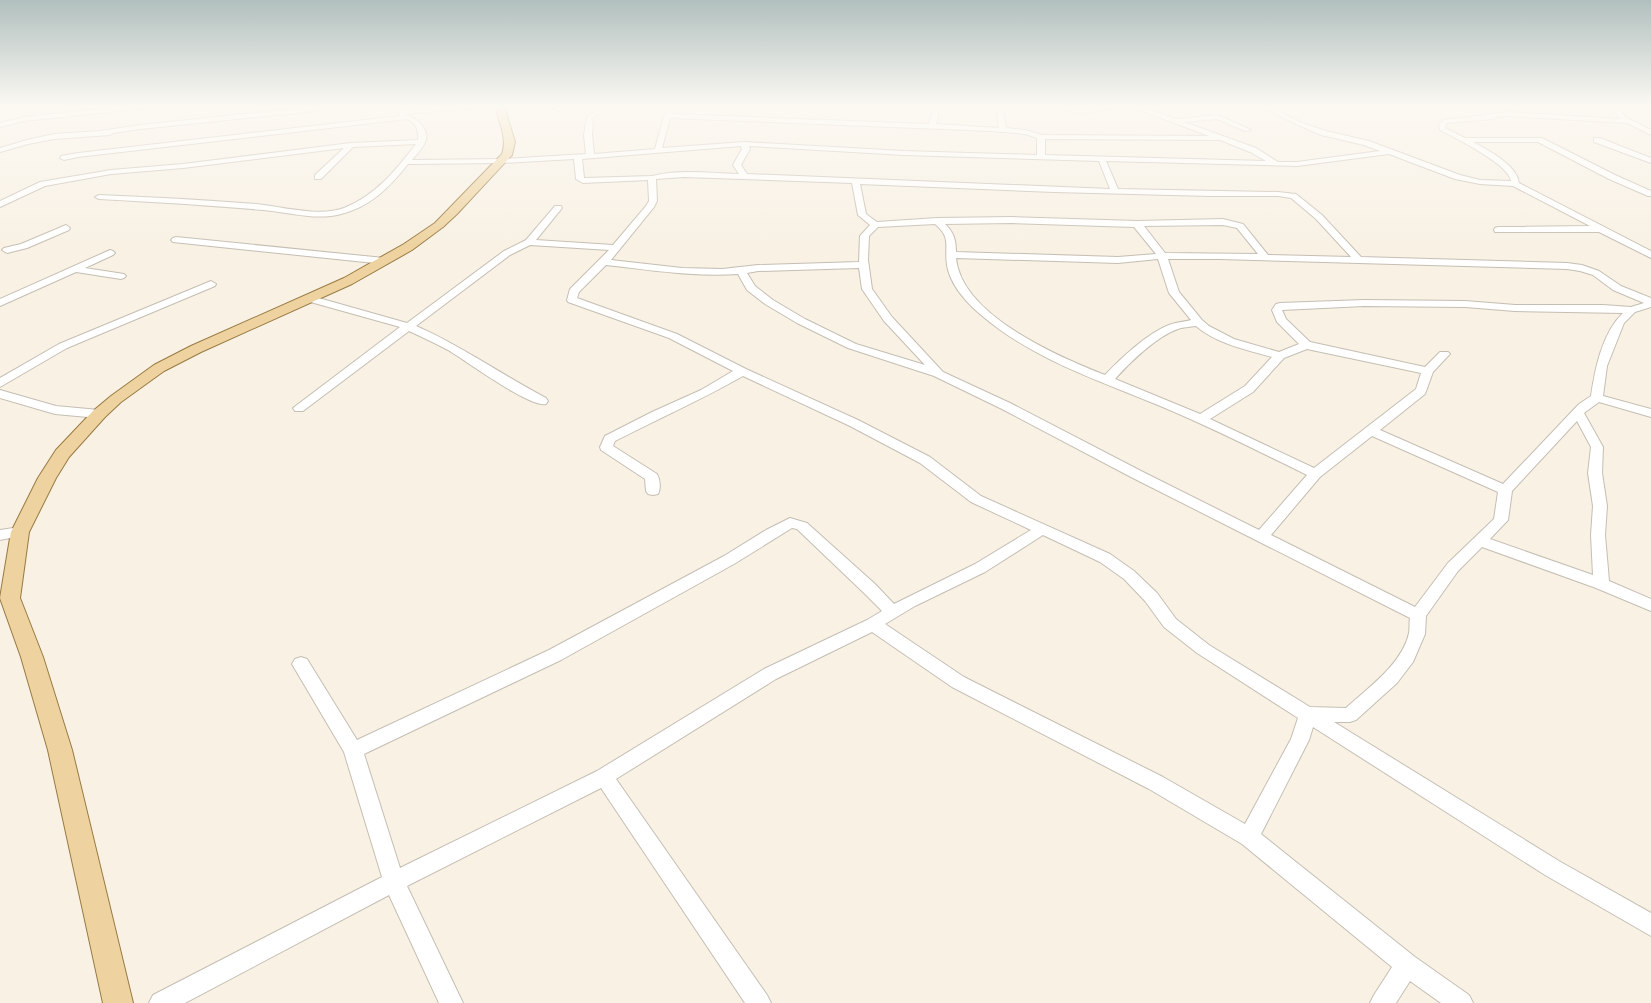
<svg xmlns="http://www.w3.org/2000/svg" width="1651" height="1003" viewBox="0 0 1651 1003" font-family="Montserrat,sans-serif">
<rect width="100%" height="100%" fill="#f8f1e4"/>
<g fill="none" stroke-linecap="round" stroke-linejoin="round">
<g stroke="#c5beb3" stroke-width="2">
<path id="minor" d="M 126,106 L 151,106 L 148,108 L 24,121 L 0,127 L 0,123 L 24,117 Z
M 321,106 L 327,108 L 324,110 L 140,129 L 113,133 L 110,135 L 54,139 L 28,144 L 0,152 L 0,148 L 27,140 L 54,134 L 100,131 L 140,125 Z
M 395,106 L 402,106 L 405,110 L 449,106 L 481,106 L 478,108 L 406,114 C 416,119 431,129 425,142 C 423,148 416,155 412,160 L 502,159 L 586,154 L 584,135 L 587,117 L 603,106 L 611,106 L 593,118 L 592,135 L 594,154 L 655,149 L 664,116 L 672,106 L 679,106 L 672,114 L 929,124 L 934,106 L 940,106 L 936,124 L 999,128 L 997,112 L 994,106 L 1000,106 L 1003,112 L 1006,128 L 1025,130 L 1042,135 L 1209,136 L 1129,106 L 1139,106 L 1176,119 L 1218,115 L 1251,130 L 1245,131 L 1217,119 L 1184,122 L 1256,148 L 1278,162 L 1297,162 L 1380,151 L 1364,145 L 1321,135 L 1298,125 L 1259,106 L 1268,106 L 1302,123 L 1326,131 L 1369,141 L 1460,175 L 1480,180 L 1511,181 C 1509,164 1455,138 1440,130 L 1439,125 L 1443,120 L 1508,112 L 1621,119 L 1609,106 L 1616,106 L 1627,118 L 1651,130 L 1651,135 L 1627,123 L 1508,116 L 1496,117 L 1493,119 L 1447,123 L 1445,128 L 1465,138 L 1542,138 L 1615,175 L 1651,191 L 1651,196 L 1648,196 L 1609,179 L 1538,142 L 1473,142 C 1488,150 1517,165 1519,183 L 1651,251 L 1651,258 L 1599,232 L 1495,232 L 1494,230 L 1495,228 L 1498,227 L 1590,226 L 1513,186 L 1480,184 L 1455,179 L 1389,154 L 1297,166 L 1106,161 L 1118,189 L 1278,192 L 1296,194 L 1322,215 L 1361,257 L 1567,263 L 1582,265 L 1599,271 L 1621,286 L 1651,298 L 1651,307 L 1635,312 L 1624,323 L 1607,366 L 1603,396 L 1651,409 L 1651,417 L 1599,402 L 1584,413 L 1603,447 L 1602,473 L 1607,506 L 1605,535 L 1609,581 L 1651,599 L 1651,611 L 1596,588 L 1482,547 L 1458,571 L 1426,616 L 1425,634 L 1413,662 L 1397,683 L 1356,720 L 1350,722 L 1334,722 L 1559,861 L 1651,913 L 1651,936 L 1545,875 L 1313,727 L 1309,740 L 1261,834 L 1415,957 L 1469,995 L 1473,1003 L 1441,1003 L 1410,981 L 1396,1003 L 1370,1003 L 1374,995 L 1392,967 L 1242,844 L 1149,789 L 952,687 L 872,632 L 776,679 L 616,779 L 767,995 L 771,1003 L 745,1003 L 601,788 L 407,886 L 463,1003 L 439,1003 L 389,895 L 185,1003 L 149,1003 L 153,995 L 382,877 L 344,752 L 292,664 L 295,659 L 301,657 L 307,659 L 357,740 L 549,650 L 724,556 L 766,530 L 790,518 L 807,523 L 875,584 L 894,604 L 975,564 L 1031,530 L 971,502 L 920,463 L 850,426 L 743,376 C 701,400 658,419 615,441 L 613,446 L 657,474 C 660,479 661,489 658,494 L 653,495 L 648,494 L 646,491 L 645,479 L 601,450 L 600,447 L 605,436 L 652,412 L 701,390 L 733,371 L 669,338 L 568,302 L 567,300 L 570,289 L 609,250 L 530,245 L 510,255 L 416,326 C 462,346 502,375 546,398 L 548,401 L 546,404 C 530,408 465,360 448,350 C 435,343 422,337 409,331 L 303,411 L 295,411 L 293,408 L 400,327 L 307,301 L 306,299 L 307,297 L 315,297 L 407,323 L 504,251 L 526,240 L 555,206 L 561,206 L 562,208 L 536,240 L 613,245 L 646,206 L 649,201 L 648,180 L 583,183 L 576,179 L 574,159 L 502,163 L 408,164 C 390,187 370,207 341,214 C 316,221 288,212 263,210 C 208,205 154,202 99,199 L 95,197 L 99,195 C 152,197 204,200 257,204 C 282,207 320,217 344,208 C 375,196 396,170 416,144 L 353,147 L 321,179 L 315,179 L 315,175 L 344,148 L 183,168 L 111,174 L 45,186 L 0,207 L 0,201 L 40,182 L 111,170 L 183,164 L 351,143 L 418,140 C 419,130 416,123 407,119 L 78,157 L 64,160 L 60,158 L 61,156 L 78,153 L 400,116 L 400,112 ZM 670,118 L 992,131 L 1025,134 L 1037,138 L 1037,155 L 904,151 L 744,142 L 662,148 ZM 1045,139 L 1220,140 L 1250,152 L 1266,161 L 1045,155 ZM 741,146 L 742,149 L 733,165 L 739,174 C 711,173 679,169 652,176 L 584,178 L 582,159 ZM 749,146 L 904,155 L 1099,161 L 1110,189 L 747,174 L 741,165 L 750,149 ZM 684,177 L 852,183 L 858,215 L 870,225 L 860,236 L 859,262 L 758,265 L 722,269 L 682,268 L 611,260 L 654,207 L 657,201 L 656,179 ZM 860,184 L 1054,192 L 1210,196 L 1278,196 L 1291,198 L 1316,219 L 1351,257 L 1268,255 L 1243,224 L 1223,219 L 1137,221 L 1012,217 L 937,218 L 877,222 L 866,214 ZM 1012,223 L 1134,227 L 1156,254 L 1118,257 L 956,252 C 956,241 954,232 945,224 ZM 935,224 C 952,238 944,246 947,265 C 950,284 966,302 980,314 C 1033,360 1101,381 1165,408 C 1213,428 1260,452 1307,475 L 1259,530 L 1141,471 L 1010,403 L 943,372 L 892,317 L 872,289 L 868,260 L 869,236 L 878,227 ZM 1223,225 L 1237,228 L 1258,254 L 1165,253 L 1144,226 ZM 956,258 L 1118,263 L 1158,259 L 1169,293 L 1191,320 C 1184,322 1176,322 1169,325 C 1148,333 1121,358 1105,375 C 1059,357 961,315 956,258 ZM 1168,259 L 1220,259 L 1567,269 L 1580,271 L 1593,275 L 1613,290 L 1644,303 L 1631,307 L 1603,305 L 1515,305 L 1465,301 L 1364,300 L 1280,303 L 1276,304 L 1272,310 L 1277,322 L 1299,344 L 1279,352 L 1234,339 L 1209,326 L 1202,320 L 1179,292 ZM 606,265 C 650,270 694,277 738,274 L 747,290 L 765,304 L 797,323 L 848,348 L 934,376 L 1002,409 L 1131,477 L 1410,618 C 1409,623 1410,628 1409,633 C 1403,663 1368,688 1346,708 L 1310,707 L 1209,645 L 1176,619 L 1157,593 L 1134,571 L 1110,554 L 981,496 L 930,457 L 858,420 L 746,369 L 677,334 L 577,298 L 579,292 ZM 859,268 L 862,289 L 884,321 L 925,365 L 856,344 L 805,319 L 773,300 L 755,286 L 747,273 L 758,271 ZM 1364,306 L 1465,307 L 1515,311 L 1623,313 C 1602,333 1595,369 1591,396 L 1579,404 L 1503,484 L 1380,430 L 1425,394 L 1433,372 L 1448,356 L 1450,354 L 1448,352 L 1440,352 L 1425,367 L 1310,342 L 1286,319 L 1282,310 ZM 1196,326 C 1217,344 1247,350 1272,357 L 1245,386 L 1200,414 L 1115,379 C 1129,363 1157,336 1178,329 C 1183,327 1190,327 1196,326 ZM 1307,349 L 1421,373 L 1416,389 L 1314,468 L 1210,419 L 1253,392 L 1284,358 ZM 1577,421 L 1591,447 L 1588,473 L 1593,506 L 1591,535 L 1593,575 L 1490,539 L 1508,520 L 1512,491 ZM 1372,436 L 1498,492 L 1494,519 L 1448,563 L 1415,607 L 1271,535 L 1320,477 ZM 792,528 L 797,529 L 863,592 L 882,611 L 867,620 L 764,669 L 597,771 L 400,868 L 364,754 L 561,660 L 734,564 ZM 1043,535 L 1100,562 L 1124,579 L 1145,601 L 1164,627 L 1197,653 L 1298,718 L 1291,739 L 1245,824 L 1163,777 L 964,677 L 885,624 L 915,606 L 985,572 Z
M 563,106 L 576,106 L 551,113 L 548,111 Z
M 1058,106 L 1085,109 L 1128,106 L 1085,113 L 1069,111 Z
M 1594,138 L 1600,138 L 1651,158 L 1651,163 L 1594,142 Z
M 66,225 L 70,228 L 69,230 L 27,248 L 7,253 L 2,250 L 4,248 L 21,244 Z
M 176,237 L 384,258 L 389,261 L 384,264 L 173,242 L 171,240 L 173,238 Z
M 110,250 L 113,251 L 115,253 L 113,255 L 85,268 L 124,274 L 126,276 L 124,278 L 121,279 L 76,272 L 0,306 L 0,299 Z
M 211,281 L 216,284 L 215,286 L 67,348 L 0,387 L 0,378 L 59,344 Z
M 0,390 L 56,406 L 99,410 L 103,411 L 105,414 L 103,417 L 99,418 L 55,414 L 0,398 Z
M 20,527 L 25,529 L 27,532 L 25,535 L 0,540 L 0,530 Z"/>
</g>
<g stroke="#987a42" stroke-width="2">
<path id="major" d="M 496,106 L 504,106 L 515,142 L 512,155 L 457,214 L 443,227 L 412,250 L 352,284 L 201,352 L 164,371 L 121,402 L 105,417 L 69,457 L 56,478 L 29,532 L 20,598 L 43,657 L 72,750 L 133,1003 L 103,1003 L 48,750 L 21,657 L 0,598 L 11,532 L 38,478 L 56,450 L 93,411 L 111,396 L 154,365 L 191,346 L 344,278 L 404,244 L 435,223 L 502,154 C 508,137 498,123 496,106 Z"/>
</g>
<use href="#minor" fill="#fff" fill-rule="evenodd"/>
<use href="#major" fill="#eed3a0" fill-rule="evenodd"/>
</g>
<linearGradient id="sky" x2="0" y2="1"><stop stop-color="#b1c0be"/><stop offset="0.43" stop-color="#fcf9f3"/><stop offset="1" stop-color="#fcf9f3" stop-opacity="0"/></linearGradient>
<rect width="1651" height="247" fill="url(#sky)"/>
</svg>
